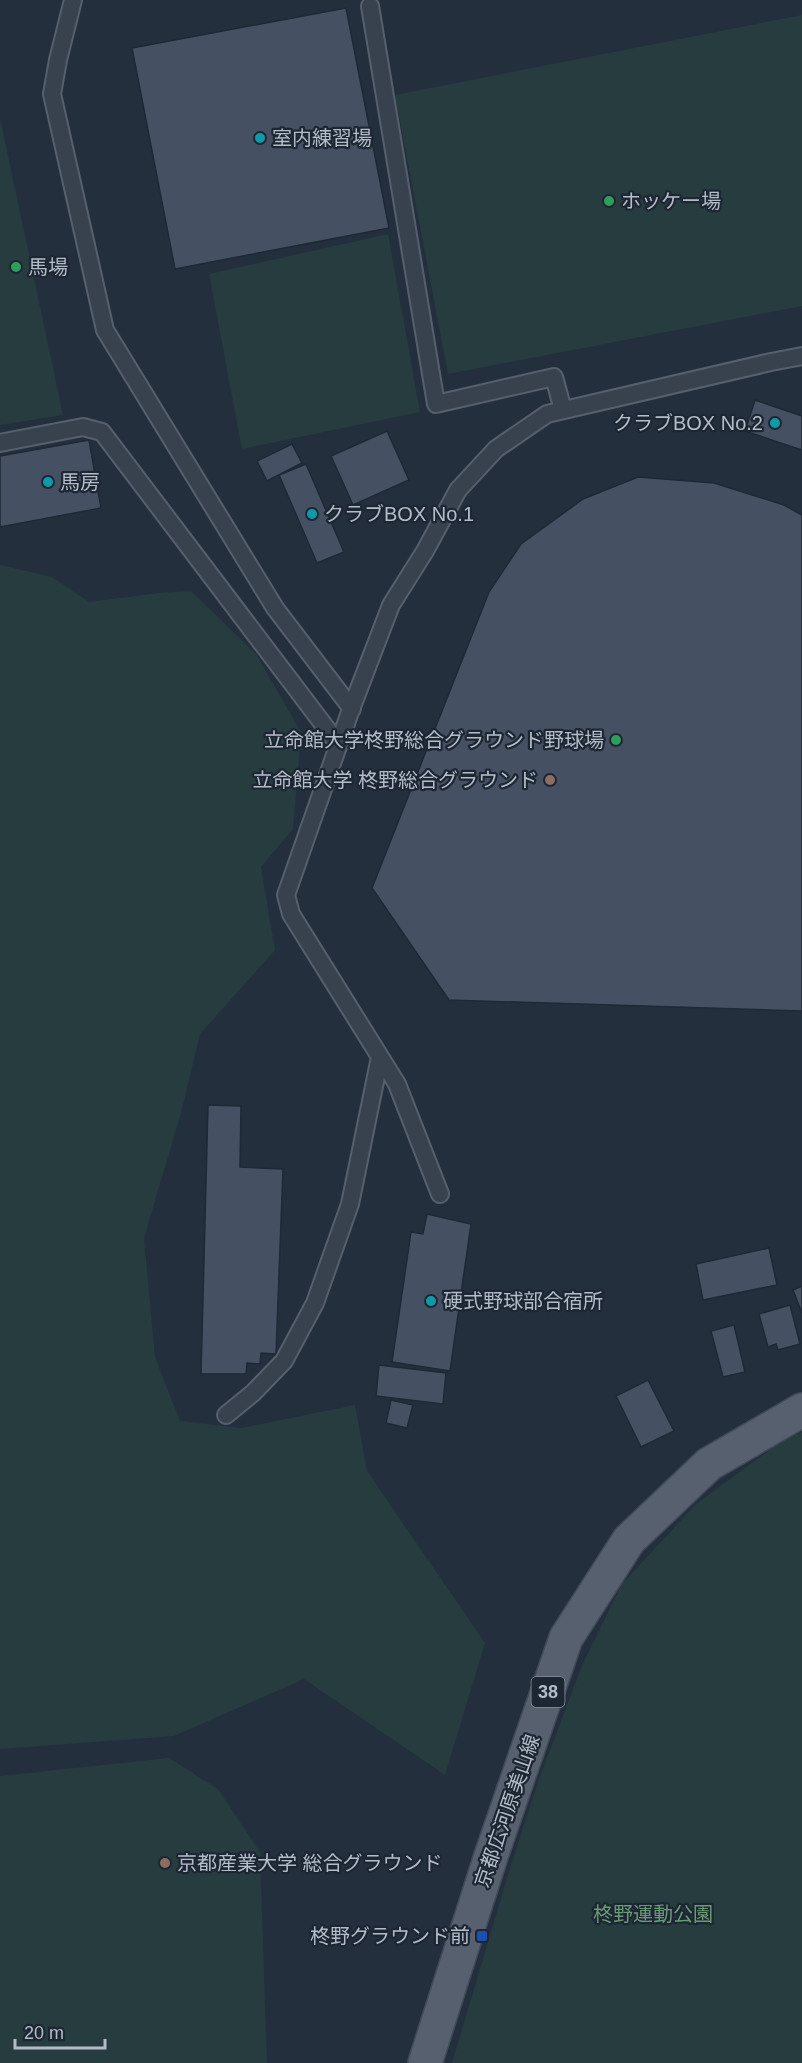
<svg xmlns="http://www.w3.org/2000/svg" width="802" height="2063" viewBox="0 0 802 2063" font-family="Arial,'Noto Sans JP',sans-serif">
<rect width="100%" height="100%" fill="#242f3e"/>
<path fill="#263c3f" d="M 802,15 L 802,306 L 448,374 L 395,95 Z
M 0,118 L 63,415 L 0,425 Z
M 388,234 L 420,412 L 242,449 L 209,274 Z
M 0,565 L 52,577 L 89,602 L 159,593 L 191,591 L 256,654 L 301,732 L 293,829 L 261,867 L 275,950 L 200,1034 L 181,1113 L 144,1238 L 155,1357 L 180,1421 L 241,1428 L 355,1405 L 367,1471 L 485,1643 L 445,1775 L 304,1679 L 174,1736 L 0,1749 Z
M 802,1432 L 802,2063 L 452,2063 L 510,1868 L 539,1779 L 583,1663 L 622,1584 L 696,1504 L 778,1444 Z
M 169,1758 L 218,1789 L 260,1852 L 267,2063 L 0,2063 L 0,1776 Z"/>
<path fill="#455162" stroke="#1f2835" stroke-width="1.5" d="M 346,8 L 389,228 L 175,269 L 132,48 Z
M 755,400 L 802,416 L 802,450 L 745,431 Z
M 387,431 L 409,480 L 353,505 L 331,456 Z
M 89,440 L 101,508 L 0,527 L 0,456 Z
M 292,444 L 302,463 L 267,481 L 257,461 Z
M 306,464 L 344,552 L 317,563 L 279,475 Z
M 638,477 L 714,483 L 784,505 L 802,515 L 802,1011 L 449,1000 L 372,888 L 489,592 L 521,544 L 583,499 Z
M 208,1105 L 241,1106 L 240,1167 L 283,1169 L 276,1354 L 261,1353 L 260,1364 L 247,1363 L 246,1374 L 201,1374 Z
M 427,1214 L 471,1224 L 450,1371 L 392,1362 L 411,1232 L 423,1234 Z
M 769,1248 L 777,1285 L 703,1300 L 696,1264 Z
M 802,1286 L 802,1313 L 793,1290 Z
M 790,1305 L 800,1344 L 778,1350 L 776,1344 L 768,1347 L 759,1314 Z
M 734,1325 L 745,1372 L 723,1377 L 711,1331 Z
M 379,1365 L 446,1373 L 443,1404 L 376,1396 Z
M 648,1380 L 674,1431 L 641,1447 L 616,1396 Z
M 391,1400 L 413,1405 L 407,1428 L 386,1423 Z"/>
<g fill="none" stroke-linecap="round" stroke-linejoin="round">
<g stroke="#565f6c" stroke-width="20">
<path id="lane" d="M 73,0 L 58,60 L 52,94 L 105,330 L 275,608 L 352,709
M 370,6 L 436,404 L 554,377 L 563,410
M 0,443 L 83,427 L 102,432 L 339,745
M 440,1194 L 397,1084 L 291,914 L 286,895 L 350,712 L 391,605 L 425,551 L 458,490 L 496,449 L 547,414 L 771,362 L 802,356
M 226,1415 L 253,1393 L 284,1361 L 315,1303 L 350,1204 L 380,1057"/>
</g>
<g stroke="#414a57" stroke-width="36">
<path id="primary" d="M 425,2063 L 491,1856 L 566,1638 L 629,1540 L 709,1464 L 802,1410"/>
</g>
<use href="#lane" stroke="#38414e" stroke-width="16"/>
<use href="#primary" stroke="#56606e" stroke-width="33"/>
</g>
<g fill="#0f9aa8" stroke="#1d2633" stroke-width="2">
<circle cx="260" cy="138" r="6"/>
<circle cx="775" cy="423" r="6"/>
<circle cx="48" cy="482" r="6"/>
<circle cx="312" cy="514" r="6"/>
<circle cx="431" cy="1301" r="6"/>
</g>
<g fill="#2e9e5b" stroke="#1d2633" stroke-width="2">
<circle cx="609" cy="201" r="6"/>
<circle cx="16" cy="267" r="6"/>
<circle cx="616" cy="740" r="6"/>
</g>
<g fill="#8d6e63" stroke="#1d2633" stroke-width="2">
<circle cx="550" cy="780" r="6"/>
<circle cx="165" cy="1863" r="6"/>
</g>
<rect fill="#1a4fb4" stroke="#1d2633" stroke-width="2" x="476" y="1930" width="12" height="12" rx="3"/>
<g text-anchor="middle" stroke-width="4.5" stroke-linejoin="round" paint-order="stroke">
<rect fill="#1d2633" stroke="#878f9c" stroke-width="1.5" x="531.5" y="1677" width="33" height="30" rx="4.5"/>
<g font-size="18" font-weight="bold" fill="#b4bcc9">
<text x="548" y="1698">38</text>
</g>
<g font-size="20" fill="#b4bcc9" stroke="#1d2633" text-anchor="start">
<text x="272" y="145">室内練習場</text>
<text x="621" y="208">ホッケー場</text>
<text x="28" y="274">馬場</text>
<text x="763" y="430" text-anchor="end">クラブBOX No.2</text>
<text x="60" y="489">馬房</text>
<text x="324" y="521">クラブBOX No.1</text>
<text x="604" y="747" text-anchor="end">立命館大学柊野総合グラウンド野球場</text>
<text x="538" y="787" text-anchor="end">立命館大学 柊野総合グラウンド</text>
<text x="443" y="1308">硬式野球部合宿所</text>
<text x="177" y="1870">京都産業大学 総合グラウンド</text>
<text x="470" y="1943" text-anchor="end">柊野グラウンド前</text>
</g>
<g font-size="20" fill="#b4bcc9" stroke="#1d2633">
<text transform="translate(507 1811) rotate(-71)" y="7">京都広河原美山線</text>
</g>
<g font-size="20" fill="#6b9a76" stroke="#1d2633">
<text x="653" y="1921">柊野運動公園</text>
</g>
</g>
<path d="M15 2039v9h90v-9" fill="none" stroke="#b4bcc9" stroke-width="3"/>
<text x="24" y="2039" font-size="18" fill="#b4bcc9" stroke="#1d2633" stroke-width="4.5" paint-order="stroke">20 m</text>
</svg>
